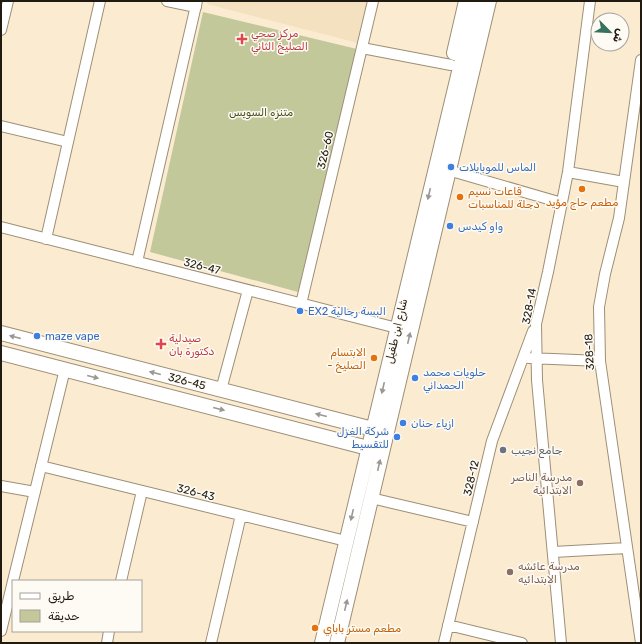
<svg xmlns="http://www.w3.org/2000/svg" width="642" height="644" viewBox="0 0 642 644" font-family="Rubik,'Noto Sans Arabic',sans-serif">
<rect width="100%" height="100%" fill="#fbecd1"/>
<path fill="#f4e1bf" d="M 208,1 L 368,1 L 358,43 L 207,4 Z"/>
<path fill="#c2c89a" d="M 203,12 L 357,49 L 298,292 L 150,252 Z"/>
<g fill="none" stroke-linecap="round" stroke-linejoin="round">
<g stroke="#9d8f76" stroke-width="12">
<path id="street" d="M 167,1 L 196,7
M 1,30 L 8,1
M 362,48 L 451,65
M 1,126 L 68,142
M 448,170 L 562,203
M 568,172 L 624,182
M 1,227 L 397,328
M 46,239 L 100,1
M 137,262 L 197,1
M 301,304 L 373,1
M 529,358 L 600,361
M 221,390 L 248,290
M 41,466 L 346,541
M 1,486 L 35,492
M 371,498 L 473,522
M 553,552 L 627,548
M 13,581 L 65,369
M 121,581 L 142,491
M 448,625 L 522,643
M 1,631 L 13,581
M 107,643 L 109,631
M 211,643 L 241,515
M 444,643 L 492,441 L 533,331
M 561,643 L 537,380 L 536,324 L 548,272 L 568,172 L 590,1
M 641,643 L 600,361 L 599,307 L 605,274 L 619,218 L 641,60"/>
</g>
<g stroke="#9d8f76" stroke-width="16">
<path id="secondary" d="M 454,53 L 466,1
M 1,333 L 373,429
M 1,353 L 368,448
M 322,643 L 476,1
M 337,643 L 489,1"/>
</g>
<use href="#street" stroke="#fff" stroke-width="10"/>
<use href="#secondary" stroke="#fff" stroke-width="14"/>
</g>
<defs><path id="oneway-solid" d="M-6-.8H1V-3.2L6.5 0L1 3.2V.8H-6Z"/></defs>
<g fill="#9b9894">
<use href="#oneway-solid" transform="translate(429 194) rotate(103)"/>
<use href="#oneway-solid" transform="translate(15 337) rotate(-166)"/>
<use href="#oneway-solid" transform="translate(409 338) rotate(-77)"/>
<use href="#oneway-solid" transform="translate(155 373) rotate(-166)"/>
<use href="#oneway-solid" transform="translate(93 377) rotate(14)"/>
<use href="#oneway-solid" transform="translate(383 388) rotate(103)"/>
<use href="#oneway-solid" transform="translate(219 409) rotate(14)"/>
<use href="#oneway-solid" transform="translate(321 415) rotate(-166)"/>
<use href="#oneway-solid" transform="translate(379 465) rotate(-77)"/>
<use href="#oneway-solid" transform="translate(352 515) rotate(103)"/>
<use href="#oneway-solid" transform="translate(346 605) rotate(-77)"/>
</g>
<g fill="#e0444e" stroke="#fefbf5" stroke-width="1.5">
<path d="M240 33h4v4h4v4h-4v4h-4v-4h-4v-4h4z"/>
<path d="M159 338h4v4h4v4h-4v4h-4v-4h-4v-4h4z"/>
</g>
<g fill="#3f7fe0" stroke="#fefbf5" stroke-width="1.5">
<circle cx="451" cy="167" r="4"/>
<circle cx="450" cy="226" r="4"/>
<circle cx="300" cy="311" r="4"/>
<circle cx="37" cy="336" r="4"/>
<circle cx="415" cy="378" r="4"/>
<circle cx="403" cy="423" r="4"/>
<circle cx="397" cy="437" r="4"/>
</g>
<g fill="#e8710a" stroke="#fefbf5" stroke-width="1.5">
<circle cx="582" cy="189" r="4"/>
<circle cx="460" cy="197" r="4"/>
<circle cx="374" cy="358" r="4"/>
<circle cx="315" cy="628" r="4"/>
</g>
<circle fill="#6b7280" stroke="#fefbf5" stroke-width="1.5" cx="503" cy="450" r="4"/>
<g fill="#8d6e63" stroke="#fefbf5" stroke-width="1.5">
<circle cx="580" cy="483" r="4"/>
<circle cx="510" cy="572" r="4"/>
</g>
<g text-anchor="middle" stroke-width="3" stroke-linejoin="round" paint-order="stroke">
<g font-size="11" fill="#be3a42" stroke="#fefbf5" text-anchor="start">
<text x="251" y="37">مركز صحي<tspan x="251" dy="13">الصليخ الثاني</tspan></text>
<text x="169" y="342">صيدلية<tspan x="169" dy="13">دكتورة بان</tspan></text>
</g>
<g font-size="11" fill="#494d19" stroke="#fefbf5">
<text x="261" y="116">متنزه السويس</text>
</g>
<g font-size="11" fill="#201a11" stroke="#fefbf5">
<text transform="translate(325 150) rotate(-77)" y="4">326-60</text>
<text transform="translate(202 266) rotate(14)" y="4">326-47</text>
<text transform="translate(529 306) rotate(-79)" y="4">328-14</text>
<text transform="translate(396 331) rotate(-77)" y="4">شارع ابن طفيل</text>
<text transform="translate(589 352) rotate(-93)" y="4">328-18</text>
<text transform="translate(187 381) rotate(14)" y="4">326-45</text>
<text transform="translate(471 478) rotate(-77)" y="4">328-12</text>
<text transform="translate(196 492) rotate(14)" y="4">326-43</text>
</g>
<g font-size="11" fill="#366cbe" stroke="#fefbf5" text-anchor="start">
<text x="459" y="171">الماس للموبايلات</text>
<text x="458" y="230">واو كيدس</text>
<text x="308" y="315">EX2 البسة رجالية</text>
<text x="45" y="340">maze vape</text>
<text x="423" y="376">حلويات محمد<tspan x="423" dy="13">الحمداني</tspan></text>
<text x="411" y="427">ازياء حنان</text>
<text x="389" y="435" text-anchor="end">شركة الغزل<tspan x="389" dy="13">للتقسيط</tspan></text>
</g>
<g font-size="11" fill="#c56008" stroke="#fefbf5" text-anchor="start">
<text x="468" y="195">قاعات نسيم<tspan x="468" dy="13">دجلة للمناسبات</tspan></text>
<text x="582" y="206" text-anchor="middle">مطعم حاج مؤيد</text>
<text x="366" y="356" text-anchor="end">الابتسام<tspan x="366" dy="13">- الصليخ</tspan></text>
<text x="323" y="632">مطعم مستر باباي</text>
</g>
<g font-size="11" fill="#5b616d" stroke="#fefbf5" text-anchor="start">
<text x="511" y="454">جامع نجيب</text>
</g>
<g font-size="11" fill="#785e54" stroke="#fefbf5" text-anchor="end">
<text x="572" y="481">مدرسة الناصر<tspan x="572" dy="13">الابتدائية</tspan></text>
<text x="518" y="570" text-anchor="start">مدرسة عائشه<tspan x="518" dy="13">الابتدائيه</tspan></text>
</g>
</g>
<rect width="642" height="644" fill="none" stroke="#201a11" stroke-width="4"/>
<rect x="12" y="580" width="130" height="52" fill="#fefbf5" stroke="#a5a19a"/>
<rect x="20" y="593" width="20" height="6" fill="#ffffff" stroke="#a5a19a"/>
<text x="48" y="600" font-size="12" fill="#201a11">طريق</text>
<rect x="20" y="610" width="20" height="12" fill="#c2c89a" stroke="#a5a19a"/>
<text x="48" y="620" font-size="12" fill="#201a11">حديقة</text>
<g transform="translate(610 32) rotate(114)"><circle r="19" fill="#fefbf5" stroke="#a5a19a"/>
<path d="M0-3L7 15L0 10L-7 15Z" fill="#36725d"/>
<text y="-6" font-size="11" font-weight="bold" text-anchor="middle" fill="#201a11">ش</text>
</g>
</svg>
